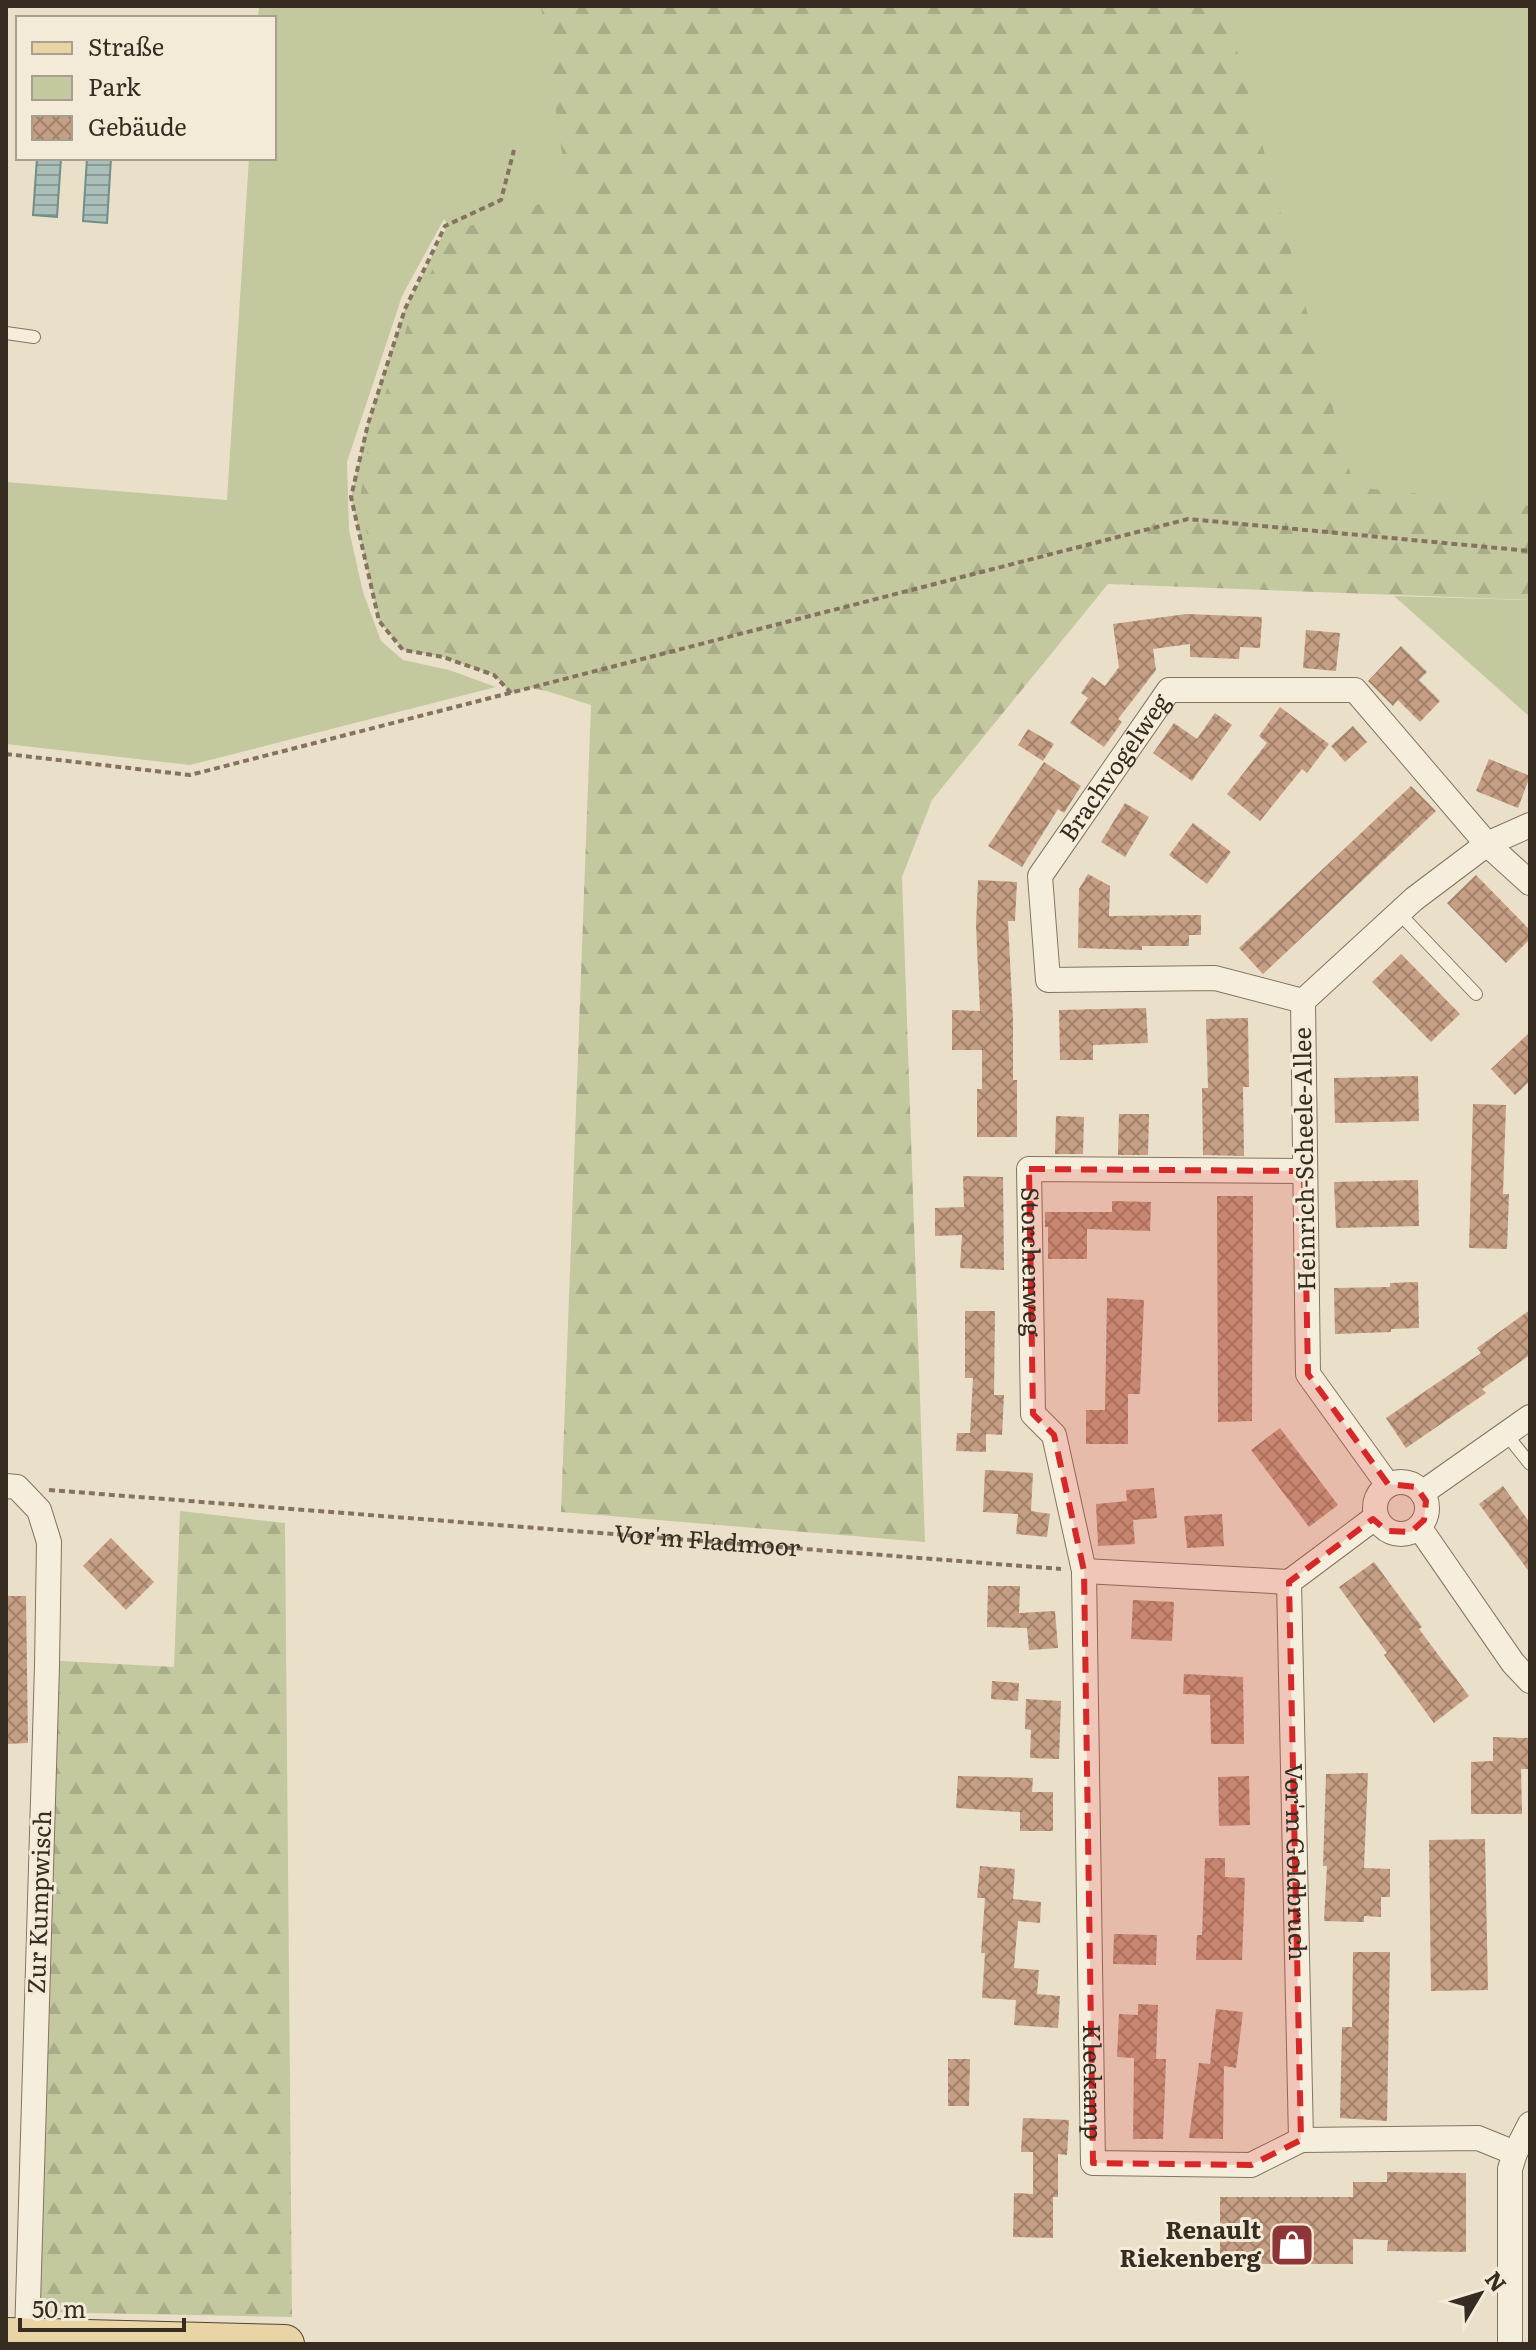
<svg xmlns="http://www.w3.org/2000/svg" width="1536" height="2350" viewBox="0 0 1536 2350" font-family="Literata,serif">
<defs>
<pattern id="forest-firs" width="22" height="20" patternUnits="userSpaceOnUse" patternTransform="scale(2)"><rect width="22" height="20" fill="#c3c89e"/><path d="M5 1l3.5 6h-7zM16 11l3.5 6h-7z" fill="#a8ac88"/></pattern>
<pattern id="water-rules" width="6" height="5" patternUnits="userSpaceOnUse" patternTransform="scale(2)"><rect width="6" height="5" fill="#aabfb9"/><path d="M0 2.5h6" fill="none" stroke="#8b9b96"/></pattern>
<pattern id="building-cross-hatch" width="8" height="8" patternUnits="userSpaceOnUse" patternTransform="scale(2)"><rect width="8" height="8" fill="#c59e83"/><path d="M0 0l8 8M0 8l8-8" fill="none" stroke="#a1816b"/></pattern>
</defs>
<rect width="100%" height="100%" fill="#eae0ca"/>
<path fill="#c3c89e" d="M 259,6 L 1530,6 L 1530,540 L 1184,507 L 511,693 L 494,675 L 443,657 L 403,650 L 379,621 L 351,497 L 368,424 L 405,309 L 448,225 L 444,219 L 402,296 L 347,462 L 349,530 L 363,592 L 381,641 L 403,660 L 449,670 L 496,687 L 190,765 L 6,744 L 6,482 L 227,500 L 249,158 L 274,158 L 274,18 L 258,18 Z
M 1394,596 L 1530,600 L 1530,717 Z"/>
<path fill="url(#forest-firs)" d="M 541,6 L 1225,6 L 1354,487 L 1530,506 L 1530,600 L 1108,584 L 932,800 L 902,877 L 925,1542 L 561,1512 L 591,705 L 547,691 L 513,685 L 491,662 L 409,645 L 384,619 L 360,499 L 368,448 L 415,302 L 453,231 L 568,195 Z
M 180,1511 L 285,1523 L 292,2317 L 37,2312 L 43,1660 L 174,1667 Z"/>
<path fill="url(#water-rules)" stroke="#718d86" stroke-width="2" d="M 37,158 L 61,158 L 57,217 L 33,215 Z
M 87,158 L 111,158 L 107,223 L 83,221 Z"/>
<path fill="url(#building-cross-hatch)" d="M 1186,614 L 1262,617 L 1260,648 L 1240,647 L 1239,659 L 1190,657 L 1190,644 L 1153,649 L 1156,670 L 1118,719 L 1122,722 L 1104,747 L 1070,723 L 1088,698 L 1081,693 L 1092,677 L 1105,686 L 1119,667 L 1113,624 Z
M 1306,630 L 1340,633 L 1336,671 L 1303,668 Z
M 1401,646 L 1427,672 L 1419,680 L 1440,701 L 1420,722 L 1398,700 L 1393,706 L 1368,681 Z
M 1280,707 L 1329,744 L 1307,773 L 1302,769 L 1260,821 L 1227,794 L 1267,743 L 1259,736 Z
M 1215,713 L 1232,725 L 1192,781 L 1153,753 L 1174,723 L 1197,739 Z
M 1353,726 L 1367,742 L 1345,762 L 1331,746 Z
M 1028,729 L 1054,744 L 1043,761 L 1018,745 Z
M 1489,759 L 1530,776 L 1518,808 L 1476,791 Z
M 1044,762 L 1081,786 L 1064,813 L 1058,809 L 1022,867 L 988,846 Z
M 1411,786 L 1436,811 L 1263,974 L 1239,948 Z
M 1125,803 L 1149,817 L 1125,857 L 1101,842 Z
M 1193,823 L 1231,852 L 1207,884 L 1169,855 Z
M 1088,874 L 1110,886 L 1109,916 L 1201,915 L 1201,935 L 1189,935 L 1189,946 L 1142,946 L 1142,950 L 1078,948 L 1079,889 Z
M 1476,875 L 1530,930 L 1530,939 L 1506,963 L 1447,903 Z
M 978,880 L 1017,882 L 1015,921 L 1008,921 L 1013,1020 L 1013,1080 L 1017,1080 L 1017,1137 L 977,1137 L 977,1089 L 982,1089 L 982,1050 L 952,1050 L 952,1010 L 980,1011 L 976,926 Z
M 1401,954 L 1460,1014 L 1431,1042 L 1372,982 Z
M 1146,1008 L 1148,1043 L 1093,1045 L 1093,1060 L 1060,1060 L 1059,1010 Z
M 1248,1018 L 1249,1087 L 1243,1087 L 1244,1156 L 1203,1155 L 1202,1088 L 1208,1088 L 1206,1019 Z
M 1530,1032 L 1530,1081 L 1515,1095 L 1491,1069 Z
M 1418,1076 L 1419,1121 L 1335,1123 L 1334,1078 Z
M 1473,1104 L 1506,1105 L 1503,1194 L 1509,1194 L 1507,1249 L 1469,1248 Z
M 1119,1114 L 1149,1114 L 1148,1155 L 1118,1155 Z
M 1056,1116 L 1084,1117 L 1083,1154 L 1055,1154 Z
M 963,1176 L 1003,1177 L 1004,1270 L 960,1268 L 962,1235 L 935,1236 L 935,1208 L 964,1207 Z
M 1418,1180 L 1419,1226 L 1336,1228 L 1334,1182 Z
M 1217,1196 L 1253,1196 L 1252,1421 L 1218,1422 Z
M 1112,1201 L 1151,1202 L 1150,1231 L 1087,1229 L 1087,1259 L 1048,1259 L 1048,1227 L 1045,1227 L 1045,1212 L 1112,1212 Z
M 1418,1282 L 1419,1328 L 1391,1329 L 1391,1332 L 1335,1334 L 1334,1288 L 1390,1287 L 1390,1283 Z
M 1107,1298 L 1144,1300 L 1140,1394 L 1128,1394 L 1128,1444 L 1086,1444 L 1086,1410 L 1105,1410 Z
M 1530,1310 L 1530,1355 L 1482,1389 L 1486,1393 L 1406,1448 L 1386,1418 L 1481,1353 L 1477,1348 Z
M 965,1311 L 995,1311 L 994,1395 L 1004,1395 L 1002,1435 L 986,1434 L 986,1452 L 956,1451 L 957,1433 L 970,1433 L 973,1378 L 965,1378 Z
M 1280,1428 L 1338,1505 L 1309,1527 L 1251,1450 Z
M 985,1470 L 1033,1473 L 1031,1511 L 1050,1514 L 1047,1537 L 1016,1534 L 1018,1514 L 983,1512 Z
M 1503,1486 L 1530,1523 L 1530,1573 L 1479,1504 Z
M 1154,1488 L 1157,1518 L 1133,1520 L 1135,1544 L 1098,1546 L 1096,1504 L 1127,1501 L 1126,1490 Z
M 1222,1514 L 1224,1546 L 1187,1548 L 1184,1516 Z
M 111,1538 L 154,1582 L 126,1610 L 83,1566 Z
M 1374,1562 L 1422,1627 L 1419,1629 L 1469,1696 L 1434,1723 L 1384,1655 L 1387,1653 L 1339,1587 Z
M 988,1586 L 1020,1586 L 1019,1613 L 1055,1611 L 1058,1648 L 1029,1650 L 1027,1628 L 987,1627 Z
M 6,1596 L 26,1596 L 28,1743 L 6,1744 Z
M 1133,1600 L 1174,1602 L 1172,1641 L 1131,1639 Z
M 1184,1674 L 1243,1677 L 1244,1744 L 1211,1744 L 1210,1695 L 1183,1694 Z
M 992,1681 L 1019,1683 L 1018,1701 L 991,1699 Z
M 1026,1699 L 1061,1701 L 1059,1759 L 1030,1758 L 1031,1730 L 1025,1729 Z
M 1493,1737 L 1530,1738 L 1530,1769 L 1521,1769 L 1522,1814 L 1471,1814 L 1471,1762 L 1493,1761 Z
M 1368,1773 L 1364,1868 L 1390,1869 L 1390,1897 L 1381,1897 L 1381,1917 L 1364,1916 L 1364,1922 L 1324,1921 L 1327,1866 L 1323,1866 L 1326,1774 Z
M 958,1776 L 1033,1778 L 1032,1792 L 1053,1792 L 1053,1831 L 1020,1831 L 1020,1812 L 956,1808 Z
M 1249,1776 L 1250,1825 L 1219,1826 L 1218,1777 Z
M 1485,1839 L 1488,1990 L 1431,1991 L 1429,1840 Z
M 1205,1858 L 1225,1858 L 1225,1877 L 1245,1878 L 1242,1960 L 1196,1960 L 1197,1935 L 1202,1935 Z
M 980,1866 L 1015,1869 L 1013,1899 L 1041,1902 L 1040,1923 L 1018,1921 L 1014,1968 L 1039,1970 L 1037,1994 L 1060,1996 L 1058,2028 L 1014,2025 L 1016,2000 L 982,1998 L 985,1953 L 981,1953 L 985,1898 L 977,1898 Z
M 1114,1934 L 1157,1935 L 1156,1965 L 1113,1964 Z
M 1353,1952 L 1390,1952 L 1387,2121 L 1340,2118 L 1342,2027 L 1352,2027 Z
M 1138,2004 L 1158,2005 L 1156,2059 L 1166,2059 L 1163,2139 L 1133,2139 L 1134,2058 L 1117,2057 L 1119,2014 L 1138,2015 Z
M 1216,2009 L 1243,2012 L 1236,2068 L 1224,2066 L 1223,2139 L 1189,2138 L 1199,2063 L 1210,2064 Z
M 948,2059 L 970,2059 L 969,2106 L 948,2106 Z
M 1023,2118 L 1069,2120 L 1067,2155 L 1058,2154 L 1058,2197 L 1053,2197 L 1053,2238 L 1013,2237 L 1014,2193 L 1033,2194 L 1033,2152 L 1021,2152 Z
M 1387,2172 L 1466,2173 L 1466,2252 L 1387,2251 L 1388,2240 L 1353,2239 L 1353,2264 L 1220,2264 L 1220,2197 L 1353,2197 L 1353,2182 L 1387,2182 Z"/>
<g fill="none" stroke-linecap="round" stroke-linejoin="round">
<g stroke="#857360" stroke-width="14">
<path id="service" d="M 6,333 L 34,337
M 1399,913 L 1476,994
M 1506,1434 L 1530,1464"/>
</g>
<g stroke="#857360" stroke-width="26">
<g id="minor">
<path id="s2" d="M 1303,1001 L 1215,978 L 1048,980 L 1040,876 L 1169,690 L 1355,690 L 1487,844 L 1530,883"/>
<path id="s3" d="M 1304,1171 L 1029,1169 L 1033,1414 L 1054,1435 L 1084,1571 L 1093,2163 L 1251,2165 L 1301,2140 L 1478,2138 L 1515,2153"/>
<circle cx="1401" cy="1508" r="26"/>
<path d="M 1388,1485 L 1308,1374 L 1303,1001 L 1414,899 L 1487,844 L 1530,825"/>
<path d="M 6,1486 L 17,1487 L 39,1510 L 49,1542 L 47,1666 L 27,2337"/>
<path d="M 1422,1493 L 1530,1417"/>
<path d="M 1419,1527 L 1513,1663 L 1530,1681"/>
<path d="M 1084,1571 L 1289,1582 L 1376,1517"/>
<path id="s4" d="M 1289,1582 L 1301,2140"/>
<path d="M 1510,2344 L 1510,2169 L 1515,2153 L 1530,2124"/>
</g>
</g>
<g stroke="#544233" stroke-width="40">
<path id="primary" d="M 6,2337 L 285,2344"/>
</g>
<g stroke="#857360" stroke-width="4" stroke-dasharray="6 4" stroke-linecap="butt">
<path d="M 511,693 L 494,675 L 443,657 L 403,650 L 379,621 L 351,497 L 368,424 L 405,309 L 445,226 L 501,200 L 514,150"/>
<path d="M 6,754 L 190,775 L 1188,519 L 1530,551"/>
<path id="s1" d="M 49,1490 L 1061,1569"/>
</g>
<use href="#service" stroke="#f6eedc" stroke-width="12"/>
<use href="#minor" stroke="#f6eedc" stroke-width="24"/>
<use href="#primary" stroke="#e9d4a6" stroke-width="38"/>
</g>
<path fill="#d62828" fill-opacity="0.2" stroke="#d62828" stroke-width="6" stroke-dasharray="16 10" stroke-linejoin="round" d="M 1029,1169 L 1304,1171 L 1308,1374 L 1388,1484 L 1416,1487 L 1426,1501 L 1424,1520 L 1411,1532 L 1387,1531 L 1373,1519 L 1289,1582 L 1301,2140 L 1251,2165 L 1093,2163 L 1084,1571 L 1054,1435 L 1033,1414 Z"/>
<defs>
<g id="shop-square" transform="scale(2.3)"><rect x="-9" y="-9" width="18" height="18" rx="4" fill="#8e3637" stroke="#f3ebd8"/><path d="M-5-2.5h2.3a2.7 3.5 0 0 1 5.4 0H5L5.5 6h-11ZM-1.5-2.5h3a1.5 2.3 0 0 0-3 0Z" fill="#fff"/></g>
</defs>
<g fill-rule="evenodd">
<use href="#shop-square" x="1292" y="2245"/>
</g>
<g text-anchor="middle" stroke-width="6" stroke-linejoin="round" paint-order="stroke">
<g font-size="24" fill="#372c22" stroke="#f3ebd8">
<text dy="8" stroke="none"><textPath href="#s2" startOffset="494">Brachvogelweg</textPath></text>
<text transform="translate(1305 1159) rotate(-91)" y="8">Heinrich-Scheele-Allee</text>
<text dy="8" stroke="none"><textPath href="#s3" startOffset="368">Storchenweg</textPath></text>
<text dy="8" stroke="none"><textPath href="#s1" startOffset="660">Vor'm Fladmoor</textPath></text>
<text dy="8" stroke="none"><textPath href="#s4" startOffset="280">Vor'm Goldbruch</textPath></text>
<text transform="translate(40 1902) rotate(-88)" y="8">Zur Kumpwisch</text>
<text dy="8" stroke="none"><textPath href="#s3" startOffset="1200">Kleekamp</textPath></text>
</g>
<g font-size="24" font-weight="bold" fill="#372c22" stroke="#f3ebd8" text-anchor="end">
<text x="1261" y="2239">Renault<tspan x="1261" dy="28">Riekenberg</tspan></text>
</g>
</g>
<rect width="1536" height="2350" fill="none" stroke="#372c22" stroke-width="16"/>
<rect x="16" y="16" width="260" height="144" fill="#f3ebd8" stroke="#a89f8f" stroke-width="2"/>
<rect x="32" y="42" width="40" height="12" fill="#e9d4a6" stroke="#a89f8f" stroke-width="2"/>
<text x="88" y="56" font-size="24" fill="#372c22">Straße</text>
<rect x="32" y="76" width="40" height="24" fill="#c3c89e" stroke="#a89f8f" stroke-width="2"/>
<text x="88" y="96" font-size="24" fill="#372c22">Park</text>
<rect x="32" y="116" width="40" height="24" fill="url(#building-cross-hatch)" stroke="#a89f8f" stroke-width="2"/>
<text x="88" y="136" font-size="24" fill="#372c22">Gebäude</text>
<g transform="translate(1480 2294) rotate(52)" stroke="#f3ebd8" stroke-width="6" paint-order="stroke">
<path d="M0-6L14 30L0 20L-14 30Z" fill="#372c22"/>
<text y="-12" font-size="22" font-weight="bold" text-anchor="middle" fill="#372c22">N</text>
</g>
<path d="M20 2318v12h164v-12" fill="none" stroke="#372c22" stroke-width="4"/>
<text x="32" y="2318" font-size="24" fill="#372c22" stroke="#f3ebd8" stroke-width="6" paint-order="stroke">50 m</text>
</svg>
